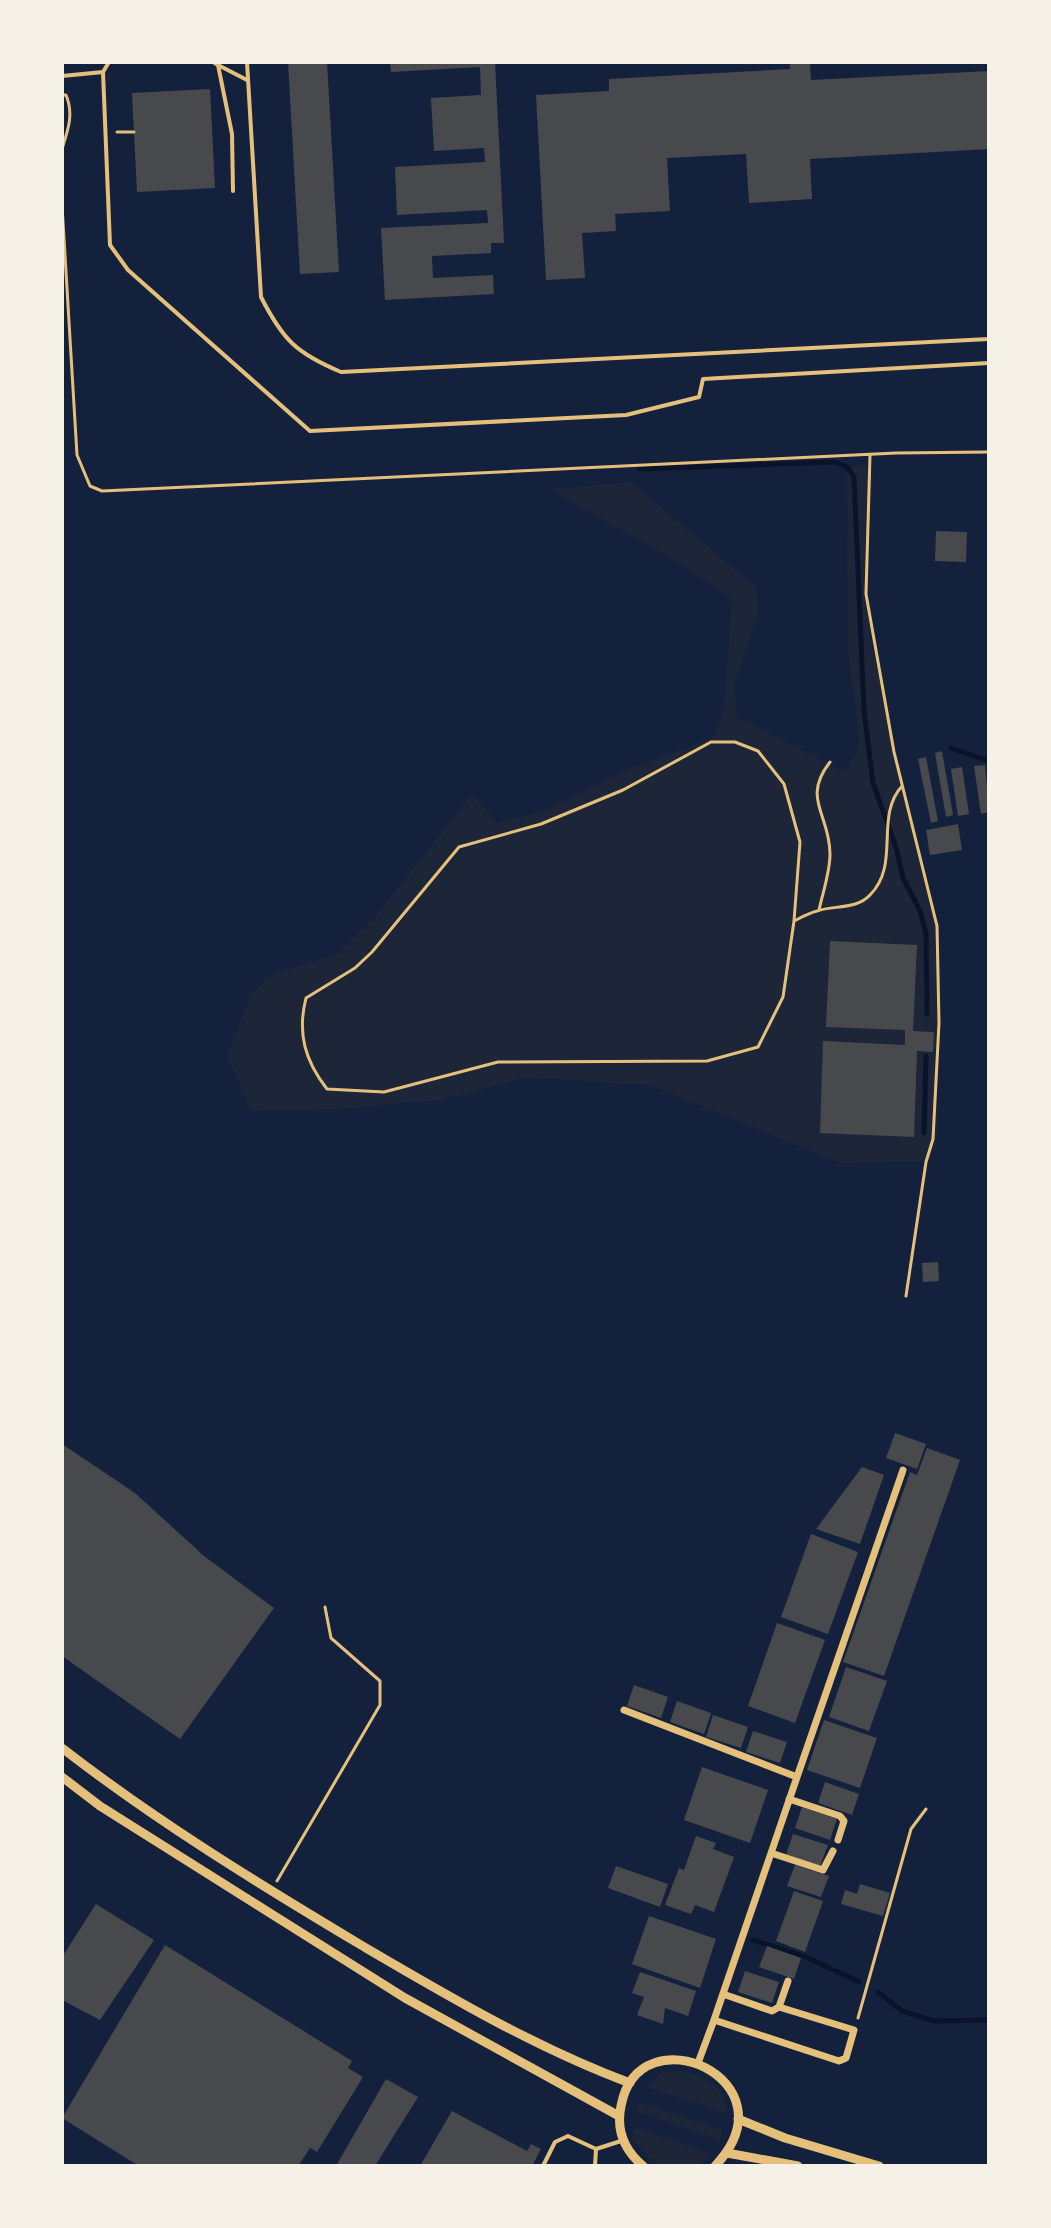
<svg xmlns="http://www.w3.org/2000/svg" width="1051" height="2228" viewBox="0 0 1051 2228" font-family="Helvetica,sans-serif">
<rect width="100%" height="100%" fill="#14213d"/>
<path fill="#1d2539" d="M 873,465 L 867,592 L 870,638 L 938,929 L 937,1142 L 926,1162 L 840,1163 L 651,1085 L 523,1078 L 442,1100 L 337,1109 L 251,1111 L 227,1056 L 251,995 L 270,975 L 336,955 L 375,917 L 472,794 L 497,823 L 544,811 L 622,772 L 714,737 L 724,709 L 732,599 L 668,556 L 549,489 L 631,482 L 756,587 L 758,613 L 734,686 L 737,717 L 846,773 L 860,744 L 848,652 L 847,468 Z
M 682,2071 C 702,2076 728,2087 726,2112 L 645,2087 L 662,2072 Z
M 639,2103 L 723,2130 L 719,2140 L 637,2111 Z
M 633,2127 L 711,2154 L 698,2166 L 657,2166 L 633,2140 Z"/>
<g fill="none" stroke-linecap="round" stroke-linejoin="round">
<path stroke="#0b132b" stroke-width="5" d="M 640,469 L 835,462 L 847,467 L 854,477 L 864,711 L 873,783 L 896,847 L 903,878 L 920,911 L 926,933 L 927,1014
M 951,748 L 989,761
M 924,1133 L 926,1056
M 753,1940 L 806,1957 L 859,1982
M 878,1992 L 902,2011 L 934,2021 L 989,2020"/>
</g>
<path fill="#48494c" d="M 288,62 L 327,62 L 339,272 L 300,274 Z
M 390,62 L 495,62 L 504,243 L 491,243 L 491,253 L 432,256 L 433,278 L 493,275 L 494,294 L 385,300 L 381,228 L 488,223 L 487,210 L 397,215 L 395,167 L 485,162 L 484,148 L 434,151 L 431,98 L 481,95 L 480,67 L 391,72 Z
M 790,62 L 810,62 L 811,80 L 989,71 L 989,149 L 810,159 L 812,199 L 749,203 L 746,154 L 667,158 L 670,211 L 615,214 L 616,231 L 582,233 L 585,278 L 546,280 L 536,95 L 609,91 L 609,79 L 790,69 Z
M 210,89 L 215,188 L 137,192 L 132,93 Z
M 936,531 L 967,532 L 966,562 L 935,561 Z
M 942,751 L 953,815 L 946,817 L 935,753 Z
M 926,757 L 938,821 L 931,823 L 918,759 Z
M 985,765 L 989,812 L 981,814 L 974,766 Z
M 962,767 L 969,814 L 958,816 L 951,769 Z
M 958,824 L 962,850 L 930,855 L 926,830 Z
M 830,941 L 917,945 L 913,1031 L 934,1032 L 933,1052 L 917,1051 L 914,1137 L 820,1133 L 823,1041 L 905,1045 L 905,1030 L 826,1027 Z
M 938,1262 L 939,1281 L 923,1282 L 922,1263 Z
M 895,1433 L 926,1444 L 917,1469 L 886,1458 Z
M 62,1444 L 135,1493 L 204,1556 L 274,1608 L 180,1739 L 62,1656 Z
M 927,1448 L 960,1460 L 884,1676 L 843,1662 L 910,1472 L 917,1475 Z
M 862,1467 L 884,1475 L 860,1544 L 816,1529 Z
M 811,1534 L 858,1552 L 828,1634 L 781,1617 Z
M 777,1623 L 825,1640 L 795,1723 L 748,1706 Z
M 846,1667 L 887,1681 L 869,1731 L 829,1717 Z
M 634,1685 L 668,1697 L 661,1718 L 627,1706 Z
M 677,1701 L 711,1713 L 704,1734 L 670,1722 Z
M 713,1715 L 748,1727 L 741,1748 L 706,1737 Z
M 824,1720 L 877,1738 L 860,1788 L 807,1770 Z
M 753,1731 L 787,1742 L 780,1763 L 746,1752 Z
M 702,1767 L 768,1790 L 750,1843 L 684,1820 Z
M 825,1782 L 859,1794 L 852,1815 L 818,1803 Z
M 802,1807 L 837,1819 L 830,1840 L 795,1828 Z
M 793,1834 L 828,1845 L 820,1866 L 786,1855 Z
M 696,1836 L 716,1843 L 713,1849 L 734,1857 L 714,1912 L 695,1905 L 691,1914 L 665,1905 L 679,1868 L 684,1870 Z
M 795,1865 L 829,1876 L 821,1897 L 787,1886 Z
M 616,1866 L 668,1884 L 660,1907 L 608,1888 Z
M 860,1884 L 890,1893 L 883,1916 L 841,1904 L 845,1890 L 857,1894 Z
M 794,1891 L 823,1901 L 805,1952 L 776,1941 Z
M 96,1904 L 154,1940 L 100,2020 L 62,2000 L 62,1957 Z
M 649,1916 L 716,1939 L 700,1988 L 632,1964 Z
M 165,1945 L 352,2061 L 348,2068 L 363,2077 L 317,2152 L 310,2148 L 298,2166 L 139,2166 L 62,2118 Z
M 767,1946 L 801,1958 L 794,1979 L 759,1967 Z
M 745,1971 L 779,1982 L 772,2003 L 738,1992 Z
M 640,1972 L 696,1991 L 688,2016 L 665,2008 L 663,2024 L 637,2015 L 644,1997 L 632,1993 Z
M 386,2079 L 418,2097 L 375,2166 L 336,2166 Z
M 452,2111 L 527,2151 L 531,2144 L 541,2149 L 532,2166 L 420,2166 Z"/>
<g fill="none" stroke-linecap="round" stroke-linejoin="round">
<path stroke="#e5c07b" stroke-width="3" d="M 62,95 L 66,95 C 74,114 68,130 62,149
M 117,132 L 134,132
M 62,205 L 77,455 L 90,486 L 102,491 L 896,453 L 989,452
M 870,455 L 866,594 L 894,752 L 937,926 L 939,1023 L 933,1139 L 926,1162 L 906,1296
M 819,910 C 823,892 830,872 830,854 C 830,814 801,799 830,762
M 794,921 L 783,997 L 758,1047 L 707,1061 L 498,1062 L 384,1092 L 327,1089 C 305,1061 297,1033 306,998 L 355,968 L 372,952 L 459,847 L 541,824 L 623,790 L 711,742 L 735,742 L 758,751 L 784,784 L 800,842 L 794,921 C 802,917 809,913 817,911 C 834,905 856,910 870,895 C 901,864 874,817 902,786
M 277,1881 L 380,1705 L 380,1681 L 331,1638 L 325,1607
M 858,2018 L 911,1829 L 926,1809"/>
<path stroke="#e5c07b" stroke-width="4" d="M 109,62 L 103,72 L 110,245 L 128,270 L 310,431 L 626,415 L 699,397 L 703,379 L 989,363
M 213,62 L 218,65 L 232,134 L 233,191
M 220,62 L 218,65 L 247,80
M 247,62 L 261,297 C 283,340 296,353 341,372 L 989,339
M 62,76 L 103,72
M 543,2166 L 555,2142 L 568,2136 L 596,2149 L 621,2141
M 595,2166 L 596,2149"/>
<path stroke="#e5c07b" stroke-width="7" d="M 624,1710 L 797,1777 L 714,2020
M 797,1777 L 903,1470
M 789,1799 L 840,1816 L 844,1821 L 838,1840
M 771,1853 L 823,1870 L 833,1851
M 779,2007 L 788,1981
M 698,2063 L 714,2020 L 839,2061 L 846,2058 L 854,2030 L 779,2007 L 772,2011 L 723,1994"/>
<path stroke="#e5c07b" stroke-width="9" d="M 62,1748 C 156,1821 259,1884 361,1945 C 448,1996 536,2048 630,2083
M 62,1777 L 100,1806 L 405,1998 L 619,2116
M 738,2119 L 785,2138 L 879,2166
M 727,2153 L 798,2166
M 643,2166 C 624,2150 616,2130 621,2106 C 639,2010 797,2080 715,2166"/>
</g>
<rect width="1051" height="2228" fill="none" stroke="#f6f1e7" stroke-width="128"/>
</svg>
